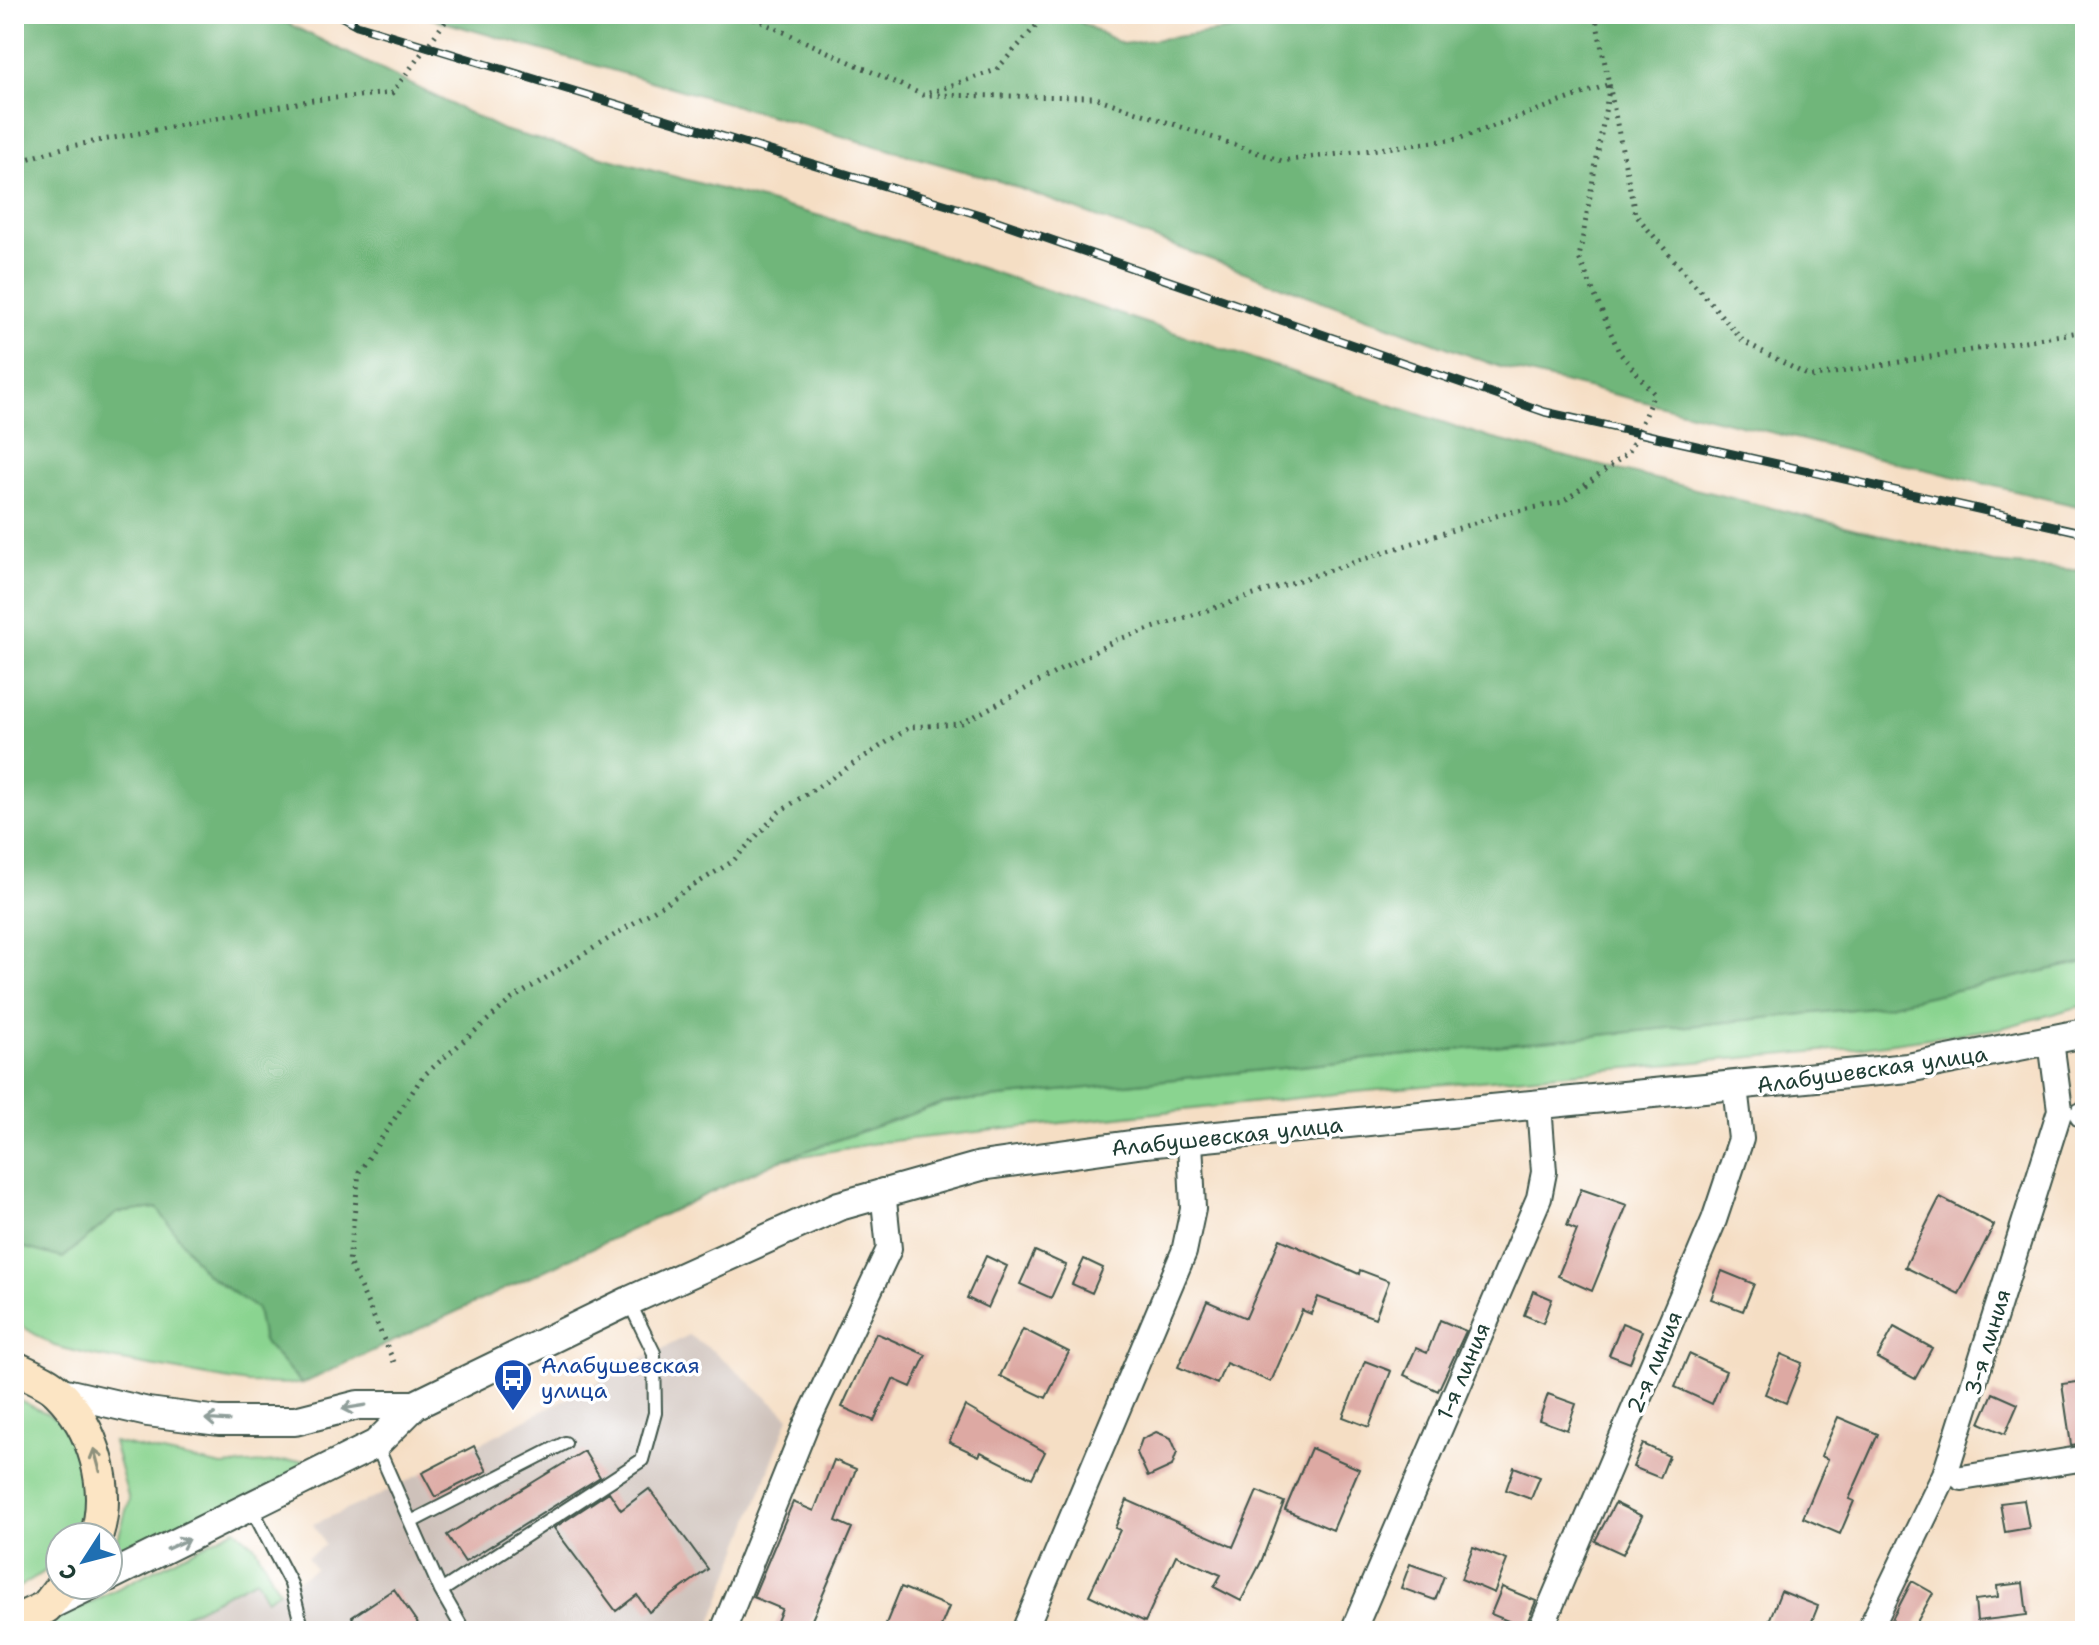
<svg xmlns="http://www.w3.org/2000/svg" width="2099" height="1645" viewBox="0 0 2099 1645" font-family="'Shantell Sans',sans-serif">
<rect width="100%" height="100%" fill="#fff"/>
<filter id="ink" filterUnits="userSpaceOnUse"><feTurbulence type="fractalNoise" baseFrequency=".0125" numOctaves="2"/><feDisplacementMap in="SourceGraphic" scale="16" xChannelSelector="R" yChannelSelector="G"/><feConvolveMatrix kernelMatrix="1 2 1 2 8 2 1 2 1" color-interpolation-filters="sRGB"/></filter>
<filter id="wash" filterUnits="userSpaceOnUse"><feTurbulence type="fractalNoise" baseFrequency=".006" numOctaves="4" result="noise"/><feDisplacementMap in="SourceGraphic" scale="32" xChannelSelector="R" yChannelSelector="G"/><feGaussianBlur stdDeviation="1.8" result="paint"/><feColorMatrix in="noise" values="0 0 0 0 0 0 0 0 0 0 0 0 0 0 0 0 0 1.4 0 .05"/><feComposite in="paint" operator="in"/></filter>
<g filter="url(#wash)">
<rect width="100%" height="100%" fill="#f5dec4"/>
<path fill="#cec1ba" d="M 689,1335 L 716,1353 L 789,1417 L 708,1631 L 153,1631 L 256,1578 L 267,1599 L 315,1569 L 307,1557 L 325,1545 L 313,1524 L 378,1496 Z"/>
<path fill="#8ad490" stroke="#548862" stroke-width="2" d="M 2085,962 L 2085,1005 L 2002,1028 L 1856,1048 L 1344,1093 L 882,1142 L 780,1160 L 943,1103 L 1883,1006 Z
M 157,1208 L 205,1273 L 257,1309 L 263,1341 L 302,1384 L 247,1383 L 94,1356 L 54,1346 L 14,1321 L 14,1245 L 63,1258 L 117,1213 Z
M 14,1397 C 29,1406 51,1413 64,1425 C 91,1449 95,1506 80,1537 L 60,1537 L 60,1562 L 14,1590 Z
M 113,1442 L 222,1466 L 322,1459 L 110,1567 L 129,1500 Z
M 235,1529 L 255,1546 L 279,1591 L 266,1599 L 256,1579 L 153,1631 L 34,1631 Z"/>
<path fill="#6fb67a" stroke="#477a57" stroke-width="2" d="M 14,14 L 269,14 L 503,130 L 846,223 L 1490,438 L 1993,563 L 2085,571 L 2085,962 L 1883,1006 L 943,1103 L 780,1160 L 302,1384 L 263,1341 L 257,1309 L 205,1273 L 157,1208 L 117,1213 L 63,1258 L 14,1245 Z
M 416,14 L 1065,14 L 1122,44 L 1251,27 L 1259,14 L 2085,14 L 2085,508 L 1500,367 L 1002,182 Z"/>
<g id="blocks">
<path fill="#dda9a3" d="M 1581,1189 L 1627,1205 L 1592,1291 L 1558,1276 L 1577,1230 L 1567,1226 Z
M 1940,1197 L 1994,1225 L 1959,1294 L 1905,1267 Z
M 1280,1239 L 1359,1274 L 1360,1270 L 1389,1281 L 1375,1318 L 1318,1297 L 1311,1314 L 1302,1310 L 1271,1382 L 1226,1363 L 1217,1384 L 1178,1367 L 1207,1301 L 1246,1318 Z
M 1035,1251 L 1066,1265 L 1051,1298 L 1020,1284 Z
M 986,1256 L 1007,1266 L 988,1308 L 967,1298 Z
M 1084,1259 L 1103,1268 L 1092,1293 L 1072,1284 Z
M 1722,1271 L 1754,1284 L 1743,1311 L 1711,1299 Z
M 1533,1291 L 1552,1299 L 1543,1323 L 1524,1315 Z
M 1440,1320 L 1466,1331 L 1438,1391 L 1404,1375 L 1416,1348 L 1427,1353 Z
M 1622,1323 L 1642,1331 L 1630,1363 L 1609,1355 Z
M 1894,1327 L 1932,1348 L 1915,1379 L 1877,1358 Z
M 1023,1329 L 1069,1352 L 1046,1398 L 1000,1376 Z
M 876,1333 L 926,1355 L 911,1387 L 893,1379 L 874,1421 L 842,1407 Z
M 1689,1354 L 1726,1371 L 1712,1404 L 1675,1387 Z
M 1781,1354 L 1802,1363 L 1786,1403 L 1765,1394 Z
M 1365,1361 L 1391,1371 L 1369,1427 L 1343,1417 Z
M 2085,1381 L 2085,1443 L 2071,1445 L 2062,1384 Z
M 1993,1393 L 2018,1404 L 2005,1434 L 1980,1423 Z
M 1548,1394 L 1576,1404 L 1567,1430 L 1539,1420 Z
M 965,1406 L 1045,1452 L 1032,1478 L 981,1452 L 979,1456 L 949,1442 Z
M 1838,1417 L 1878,1434 L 1849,1499 L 1854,1501 L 1840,1534 L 1803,1518 L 1828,1459 L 1821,1456 Z
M 1156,1432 L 1171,1438 L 1177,1452 L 1172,1466 L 1148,1477 L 1137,1453 L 1142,1439 Z
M 1643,1444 L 1669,1456 L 1660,1478 L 1633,1467 Z
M 474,1446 L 487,1471 L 435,1497 L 422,1473 Z
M 1311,1448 L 1359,1469 L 1333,1530 L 1285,1510 Z
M 584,1451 L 600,1477 L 465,1562 L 447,1535 Z
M 834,1460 L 856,1469 L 836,1521 L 852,1528 L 807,1631 L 773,1631 L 782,1609 L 753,1597 L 793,1502 L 814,1511 Z
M 1514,1467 L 1540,1477 L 1531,1499 L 1506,1490 Z
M 649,1489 L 708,1569 L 649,1612 L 637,1595 L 616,1611 L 554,1528 L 609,1492 L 621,1510 Z
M 1257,1491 L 1284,1502 L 1261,1562 L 1241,1601 L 1214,1587 L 1221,1575 L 1176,1555 L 1145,1622 L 1089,1595 L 1120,1530 L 1115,1528 L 1127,1500 L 1233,1547 Z
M 2024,1500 L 2029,1528 L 2005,1532 L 2000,1503 Z
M 1615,1503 L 1642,1516 L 1623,1554 L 1595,1541 Z
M 1473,1547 L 1507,1560 L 1494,1593 L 1461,1579 Z
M 1410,1564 L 1444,1576 L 1435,1600 L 1401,1588 Z
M 1912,1581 L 1933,1593 L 1912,1631 L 1886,1631 Z
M 2023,1583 L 2027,1615 L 1977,1621 L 1975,1600 L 1998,1597 L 1997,1586 Z
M 901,1587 L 949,1607 L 939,1631 L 883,1631 Z
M 1502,1587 L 1536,1601 L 1525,1628 L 1491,1614 Z
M 394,1589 L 423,1631 L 362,1631 L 352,1617 Z
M 1781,1591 L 1818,1606 L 1808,1631 L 1779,1631 L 1767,1626 Z"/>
</g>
</g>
<g filter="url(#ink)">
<use href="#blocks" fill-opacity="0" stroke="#3f554a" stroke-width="2"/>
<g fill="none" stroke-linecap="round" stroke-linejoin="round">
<g stroke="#3f554a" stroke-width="16">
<path id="service" d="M 376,1444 L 441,1591 L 464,1631
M 252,1509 L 291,1584 L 303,1631
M 411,1522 L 565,1443
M 441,1591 L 642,1460 L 655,1413 L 654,1353 L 629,1302"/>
</g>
<g stroke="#3f554a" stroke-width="28">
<path id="minor" d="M 2082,1115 L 2085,1114
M 1962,1478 L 2085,1458
M 723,1631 L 806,1425 L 889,1249 L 883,1191
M 1024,1631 L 1184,1252 L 1193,1209 L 1190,1140
M 1353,1631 L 1539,1198 L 1544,1172 L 1539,1105
M 1540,1631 L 1714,1220 L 1741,1139 L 1735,1087
M 1869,1631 L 1945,1474 L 2060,1110 L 2051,1041"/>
</g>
<g stroke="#3f554a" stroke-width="32">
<path id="tertiary" d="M 57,1391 L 148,1412 L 219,1421 L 295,1421 L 358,1405 L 415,1405
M 108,1577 L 376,1444 L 415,1405 L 629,1301 L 839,1206 L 981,1166 L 1145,1143 L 1908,1068 L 2085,1033
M 46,1607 L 91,1585"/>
</g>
<g stroke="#3f554a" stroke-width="36">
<path id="secondary" d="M 14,1367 C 27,1374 47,1381 58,1392 C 94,1428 112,1488 96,1537
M 14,1622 L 46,1607 L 63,1585"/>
</g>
<path stroke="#3f554a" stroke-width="5" stroke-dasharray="2 6" stroke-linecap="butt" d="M 1595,14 L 1635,214 L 1743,341 L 1810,377 L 2085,331
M 929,93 L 996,70 L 1047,14
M 14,163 L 66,147 L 313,100 L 392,93 L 451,14
M 394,1362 L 349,1262 L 359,1172 L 423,1076 L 512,999 L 733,861 L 779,812 L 910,727 L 960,724 L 1116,640 L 1502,514 L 1563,502 L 1629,452 L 1654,394 L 1619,352 L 1579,258 L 1610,84 L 1458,139 L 1282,161 L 1093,97 L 923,95 L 744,14"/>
<use href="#service" stroke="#fff" stroke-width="12"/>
<use href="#minor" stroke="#fff" stroke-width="24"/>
<use href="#tertiary" stroke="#fff" stroke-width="28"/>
<use href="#secondary" stroke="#fce5c4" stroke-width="32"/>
<g stroke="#1f3d34" stroke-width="9">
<path id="rail" d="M 337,14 L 357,25 L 980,215 L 1545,412 L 2085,533"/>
</g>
<use href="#rail" stroke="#fff" stroke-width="6" stroke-dasharray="18" stroke-linecap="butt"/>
</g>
<defs><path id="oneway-shaft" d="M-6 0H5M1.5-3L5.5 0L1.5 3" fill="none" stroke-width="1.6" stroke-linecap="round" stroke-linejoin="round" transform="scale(2)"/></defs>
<g stroke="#8f9e9a">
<use href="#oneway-shaft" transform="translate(354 1407) rotate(171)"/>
<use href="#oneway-shaft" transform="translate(217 1420) rotate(-176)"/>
<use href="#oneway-shaft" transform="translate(178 1544) rotate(-25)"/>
</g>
<use stroke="#8e917c" href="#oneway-shaft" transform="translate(97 1460) rotate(-105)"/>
</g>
<defs>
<g id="bus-pin" transform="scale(2)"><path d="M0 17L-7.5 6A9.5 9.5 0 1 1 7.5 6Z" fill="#1a4fb4" stroke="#fff"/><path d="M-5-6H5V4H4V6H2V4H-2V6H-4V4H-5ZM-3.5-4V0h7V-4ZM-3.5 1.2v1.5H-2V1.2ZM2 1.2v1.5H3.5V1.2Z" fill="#fff"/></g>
</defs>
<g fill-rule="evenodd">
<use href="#bus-pin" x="513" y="1378"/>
</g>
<g text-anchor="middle" stroke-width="7" stroke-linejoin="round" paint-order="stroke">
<g font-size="22" fill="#1f3d34" stroke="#fff">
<text transform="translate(1872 1069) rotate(-8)" y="8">Алабушевская улица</text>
<text transform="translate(1227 1136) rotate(-6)" y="8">Алабушевская улица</text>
<text transform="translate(1987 1342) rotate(-73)" y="8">3-я линия</text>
<text transform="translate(1654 1362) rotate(-67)" y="8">2-я линия</text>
<text transform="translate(1463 1371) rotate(-67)" y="8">1-я линия</text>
</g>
<g font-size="22" fill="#164399" stroke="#fff" text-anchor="start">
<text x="541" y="1373">Алабушевская<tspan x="541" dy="25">улица</tspan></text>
</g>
</g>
<rect width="2099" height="1645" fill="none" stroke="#fff" stroke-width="48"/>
<g transform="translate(84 1561) rotate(234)"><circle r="38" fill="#ffffff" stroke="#a5b1ae" stroke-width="2"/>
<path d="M0-6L14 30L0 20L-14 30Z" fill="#1f6fb2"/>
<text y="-12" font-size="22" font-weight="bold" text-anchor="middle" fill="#1f3d34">С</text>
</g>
</svg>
